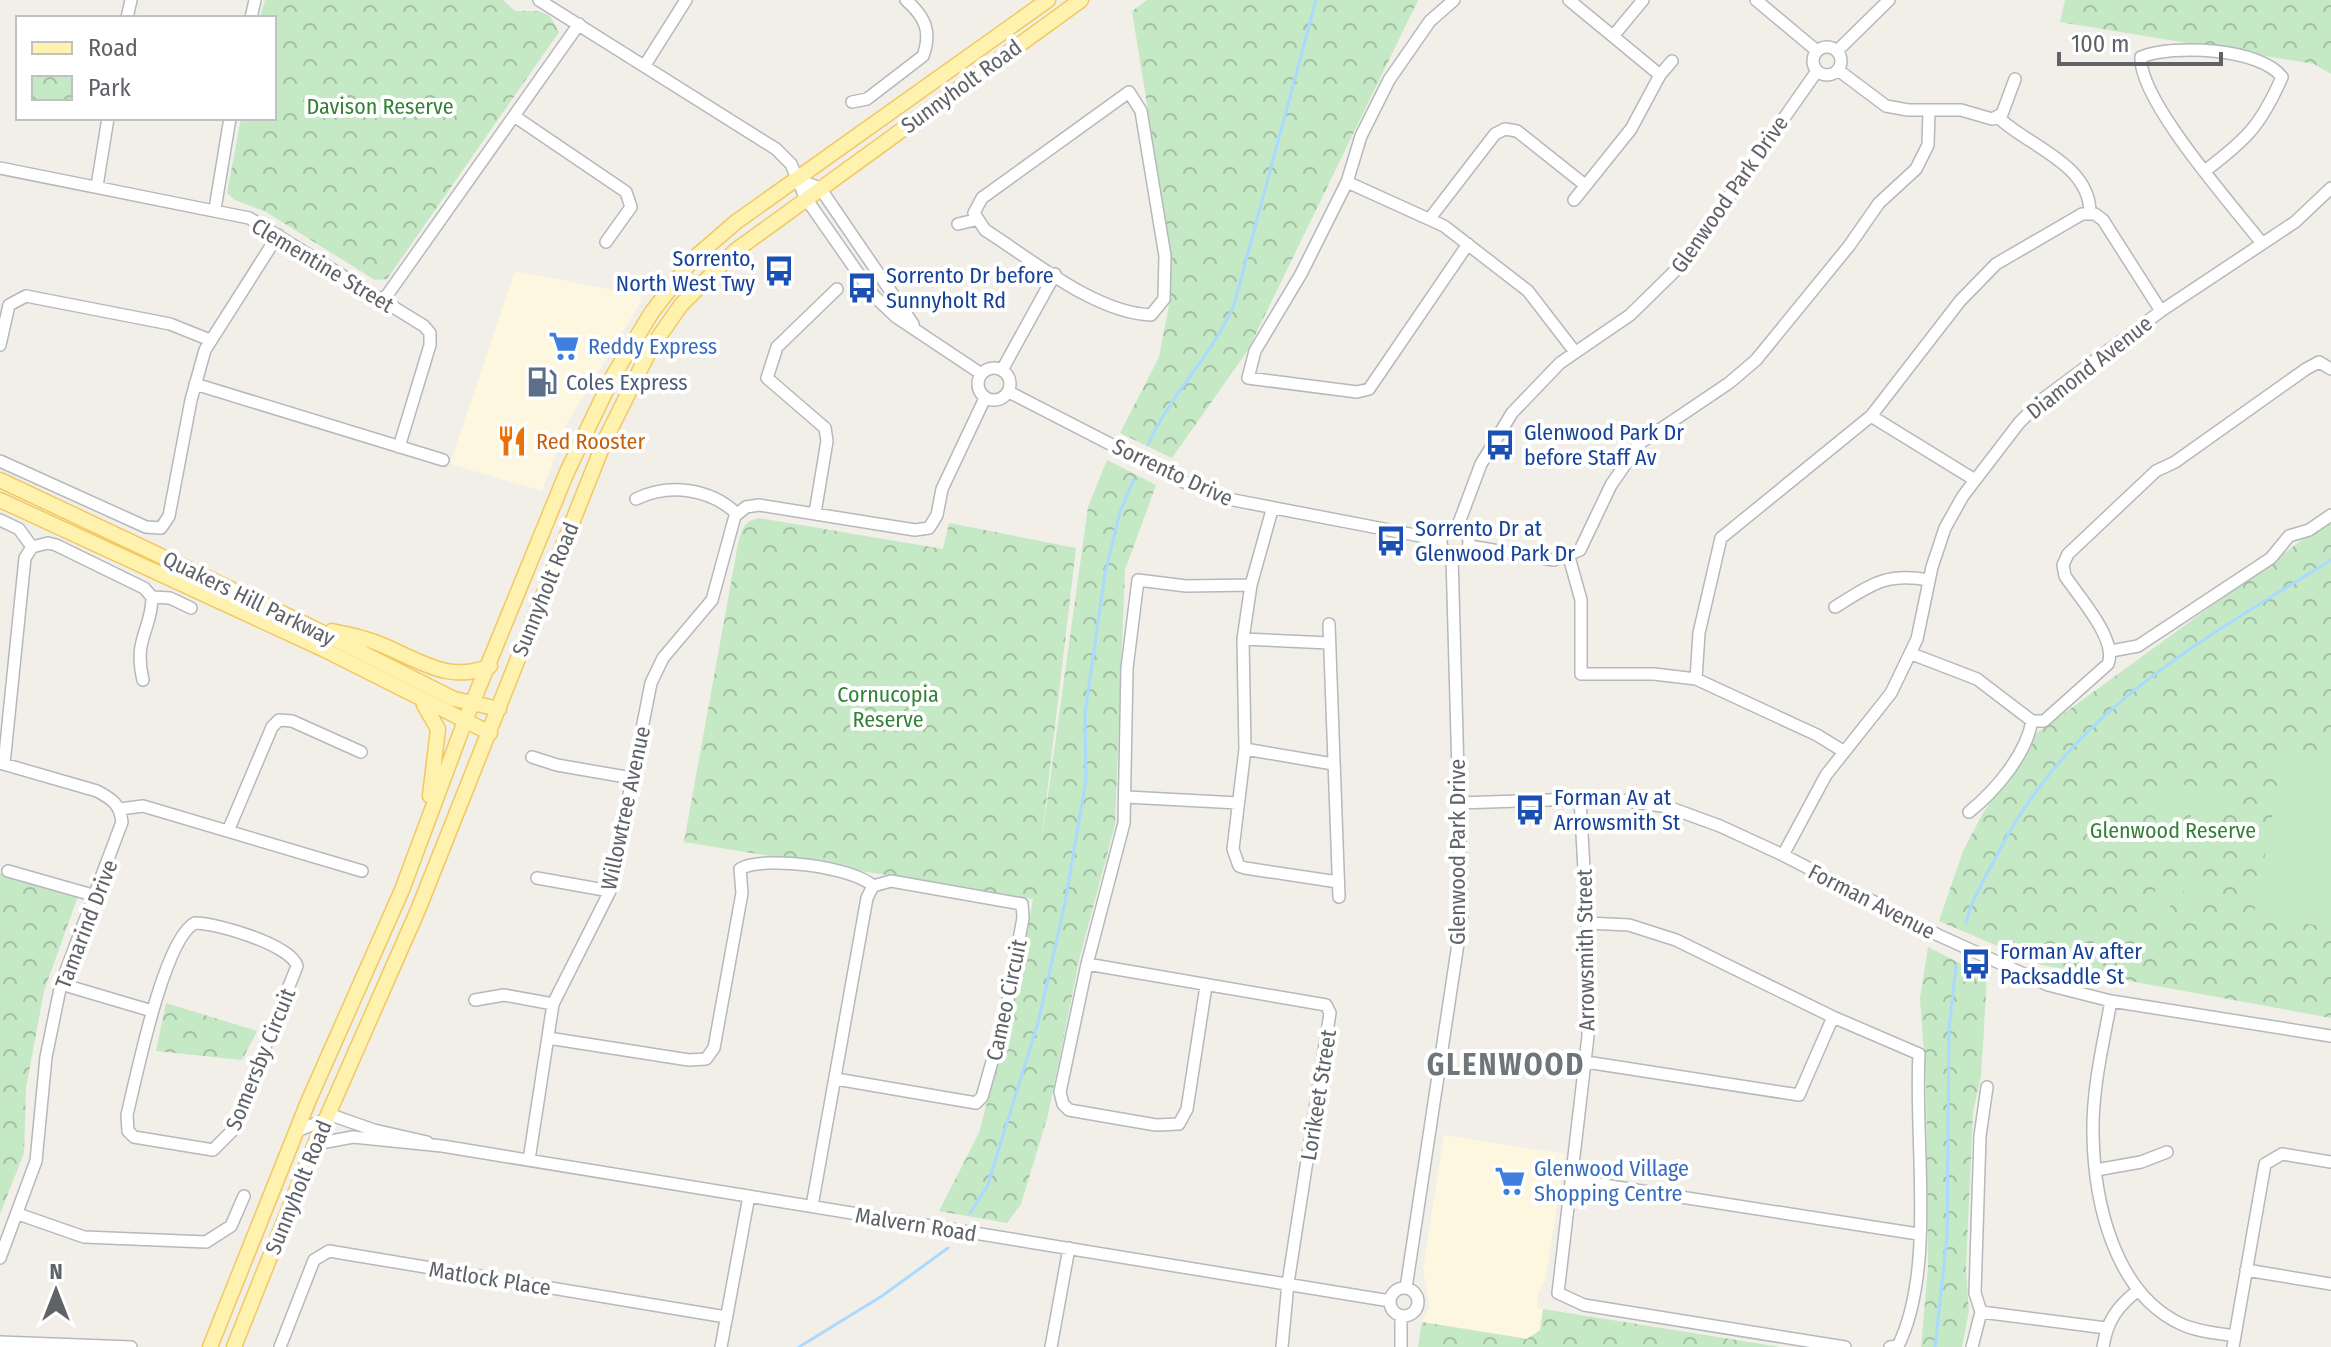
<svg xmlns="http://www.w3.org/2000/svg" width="2331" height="1347" viewBox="0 0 2331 1347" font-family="'Fira Sans Condensed',sans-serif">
<defs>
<pattern id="park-crowns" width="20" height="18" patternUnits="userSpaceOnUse" patternTransform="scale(2)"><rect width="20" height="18" fill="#c5e8c5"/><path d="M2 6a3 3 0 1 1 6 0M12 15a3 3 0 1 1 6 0" fill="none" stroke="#a3c0a4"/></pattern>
</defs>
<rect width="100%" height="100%" fill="#f1efe8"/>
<path fill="#fef7e0" d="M 515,271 L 639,295 L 642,300 L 567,423 L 542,491 L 450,464 Z
M 1444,1135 L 1565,1154 L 1546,1277 L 1538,1294 L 1537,1308 L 1543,1309 L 1540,1331 L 1527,1339 L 1422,1322 L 1430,1305 L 1423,1269 Z"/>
<path fill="url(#park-crowns)" d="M 265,0 L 503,0 L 515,11 L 539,11 L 550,16 L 559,32 L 387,279 L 375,280 L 266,212 L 235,200 L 227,193 L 241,118 L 274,118 L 274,18 L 260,18 Z
M 1147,0 L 1418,0 L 1248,350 L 1172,458 L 1120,433 L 1159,357 L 1171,295 L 1171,254 L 1132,11 Z
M 2065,0 L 2331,0 L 2331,74 L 2314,64 L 2060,22 Z
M 1107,460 L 1156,485 L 1125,570 L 1115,825 L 1080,956 L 1048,1115 L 1021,1204 L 1007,1223 L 939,1211 L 979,1133 L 1015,995 L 1033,899 L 684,842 L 738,544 C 742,530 743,521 759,518 L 943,549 L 949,523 L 1076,548 L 1041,845 L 1088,507 Z
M 2331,519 L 2331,1018 L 2042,965 L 1939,921 L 1963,851 L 1983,813 L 2037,733 Z
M 0,873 L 78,896 L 44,991 L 26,1088 L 24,1153 L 0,1214 Z
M 1928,947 L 1987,977 L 1981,1076 L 1973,1112 L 1966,1269 L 1969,1311 L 1962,1347 L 1921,1347 L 1928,1267 L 1926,1083 L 1920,998 Z
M 166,1003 L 257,1031 L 242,1060 L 156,1051 Z
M 1543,1309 L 1780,1347 L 1418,1347 L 1422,1322 L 1527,1339 L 1540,1330 Z"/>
<path fill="#c5e8c5" d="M 2285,748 L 2331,756 L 2331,928 L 2254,914 Z
M 2162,781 L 2185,785 L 2178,834 L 2154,830 Z
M 2195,787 L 2219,790 L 2211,839 L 2188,836 Z
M 2157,880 L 2174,883 L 2168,920 L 2151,918 Z
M 2185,884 L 2202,887 L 2196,924 L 2179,922 Z"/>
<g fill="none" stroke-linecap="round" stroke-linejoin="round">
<path stroke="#aadaff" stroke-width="3" d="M 1148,445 C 1170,394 1212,356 1234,305 L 1316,0
M 1966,923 C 1971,900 1985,878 1996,857 C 2069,711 2198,643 2331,560
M 970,1213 L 987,1187 L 1038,1023 L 1065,903 L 1086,780 L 1085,713 L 1105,574 L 1120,512 L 1134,479
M 799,1347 L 882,1296 L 948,1248
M 1935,1347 L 1947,1238 L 1949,1029 L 1956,966"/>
<g stroke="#b5b8bc" stroke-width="14">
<path id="minor" d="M 539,0 L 776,149 L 791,164 L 805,197 L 874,296 L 896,317 L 980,373
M 1454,0 L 1430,21 L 1389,80 L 1361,136 L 1347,182 L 1301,274 L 1255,351 L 1248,378 L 1357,392 L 1369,389 L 1468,244
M 1569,0 L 1660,75 L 1672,61
M 1756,0 L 1817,51
M 127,18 L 131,0
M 251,18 L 255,0
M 1614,35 L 1643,0
M1813 61a14 14 0 1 1 28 0a14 14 0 1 1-28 0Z
M 1837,51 L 1889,0
M 645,65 L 686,0
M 1838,70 L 1886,106 L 1908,110 L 1961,110 L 1992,119 L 2002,114 L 2015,79
M 1129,92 L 1141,111 L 1165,256 L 1164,299 L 1151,315 C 1095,313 1031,259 985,230 L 974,213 L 982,198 Z
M 852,102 L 867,99 L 923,56 C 932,31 925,17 906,0
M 514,116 L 626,192 L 631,207 L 606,242
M 1999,118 C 2028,146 2091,164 2090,214
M 0,168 L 249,218 L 424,326 L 430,333 L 430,345 L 399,447
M 2206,170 C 2247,139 2261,125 2282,77 C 2260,48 2174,44 2141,57 C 2138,99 2232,205 2261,242
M 796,179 L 820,188 L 913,324
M 1347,182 L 1444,226 L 1528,291 L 1575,352
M 97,186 L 108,118
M 1574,200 L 1631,129 L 1660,75
M 215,209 L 230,118
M 1431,217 L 1495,134 L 1505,129 L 1517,131 L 1585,185
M 958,224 L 975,220
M 383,301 L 579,24
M 0,345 L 9,305 L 26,296 L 170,324 L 210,340
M978 384a16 16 0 1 1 32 0a16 16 0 1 1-32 0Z
M 1002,370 L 1055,274
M 195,384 L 443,460
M 1009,392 L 1184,482 L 1223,498 L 1441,540
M 1871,416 L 1975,480
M 0,461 L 146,527 L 161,528 L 169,516 L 191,400 L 205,350 L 278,235
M 636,499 C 669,483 710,488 737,514
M 1272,510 L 1251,585 L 1243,639 L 1245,749 L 1233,849 L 1239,866 L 1245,868 L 1338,882
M 815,513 L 827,441 L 825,428 L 767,378 L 777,347 L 837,289
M 0,520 L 19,529 L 32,547
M1441 542a14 14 0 1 1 28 0a14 14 0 1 1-28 0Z
M 1457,528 L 1481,464 L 1512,413 L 1560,363 L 1630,315 L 1681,265 L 1817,71
M 1469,546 L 1554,560 L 1580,550 L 1611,485 L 1640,443 L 1729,383 L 1756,360 L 1849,246 L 1879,203 L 1916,169 L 1928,145 L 1929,110
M 1569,557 L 1581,600 L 1581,674 L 1654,674 L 1696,679 L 1817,735 L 1843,751
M 152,597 L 170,598 L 191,608
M 1835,607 C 1871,585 1885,572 1929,580
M 1329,624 L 1339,897
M 1243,639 L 1329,643
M 2111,651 L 2138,646 L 2271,558 L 2289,536 L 2309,530 L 2331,515
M 1912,654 L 1977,679 L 2032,721 L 2044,721 L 2108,664 C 2118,640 2079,597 2065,576 L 2063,565 L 2068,554 L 2156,471 L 2175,462 L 2306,369 L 2319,362 L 2331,369
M 1696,679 L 1699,633 L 1721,538 L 1871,416 L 1960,301 L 1996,264 L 2082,214 L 2095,214 L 2103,220 L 2161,311
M 1245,749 L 1333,764
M 532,757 L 557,765 L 632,778
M 0,763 L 97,791 C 112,799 120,804 122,822 L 61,984 L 46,1057 L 36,1161 L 0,1258
M 4,764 L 25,558 L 32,547 L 48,543 L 56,545 L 144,588 L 152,597 C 152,630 133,638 143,680
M 1127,797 L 1238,803
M 1580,798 L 1587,923 L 1588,1036 L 1558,1293 L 1584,1305 L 1845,1347
M 1459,803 L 1607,798 L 1668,807 L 1720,826 L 1783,855 L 1938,935 L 2048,985 L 2111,1001 L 2331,1036
M 120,809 L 143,806 L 362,871
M 1969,812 C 1995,791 2026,755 2032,721
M 228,831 L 272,727 L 279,720 L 292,721 L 361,752
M 1783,855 L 1826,775 L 1891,693 L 1917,639 L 1932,567 L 1945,528 L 1963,496 L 2019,423 L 2043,399 L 2161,311 L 2295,222 L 2331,188
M 8,871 L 96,896
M 537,878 L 610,891
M 195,923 C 217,923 291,945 297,966 L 232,1131 L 213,1150 L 134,1137 L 128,1131 L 127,1115 C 136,1078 164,938 195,923 Z
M 1587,923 L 1629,925 L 1676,940 L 1833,1017 L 1919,1054 C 1914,1140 1936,1270 1898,1346 L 1890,1347
M 1087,964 L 1326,1005 L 1330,1013 L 1288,1283 L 1282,1347
M 61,984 L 152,1011
M 1206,986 L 1187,1109 L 1179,1124 L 1156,1125 L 1069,1110 L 1063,1104 L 1060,1092 L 1087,964 L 1124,823 L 1127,668 L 1138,580 L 1186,586 L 1251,585
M 475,1000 L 504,995 L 553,1004
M 2111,1001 C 2103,1044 2092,1090 2093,1134 C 2094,1201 2114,1293 2181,1324 C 2198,1332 2217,1333 2235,1336
M 548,1038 L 689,1060 L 706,1059 L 714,1048 L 742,893 L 740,869 C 764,855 853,867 873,886
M 1586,1062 L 1799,1095 L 1833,1017
M 836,1079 L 976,1103 L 982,1097 L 1005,1016 L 1023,918 L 1022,904 L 891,881 L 873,886
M 297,1131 L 334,1116 L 374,1130 L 427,1142
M 315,1144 L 353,1137 L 442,1146 L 1390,1301
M 529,1160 L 553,1004 L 610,891 L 651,683 L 663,658 L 712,600 L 735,516 L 746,507 L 759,505 L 915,530 L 929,528 L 937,515 L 942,489 L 985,398
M 2096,1170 L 2141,1162 L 2167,1152
M 1572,1180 L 1918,1234
M 812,1206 L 867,898 L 873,886
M 18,1214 L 84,1237 L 206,1242 L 231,1226 L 244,1196
M 2246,1270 L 2331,1284
M 1406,1288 L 1462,917 L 1452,556
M1390 1302a14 14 0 1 1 28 0a14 14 0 1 1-28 0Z
M 1981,1312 L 2106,1328
M 1401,1316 L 1401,1347
M 0,1342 L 131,1347
M 280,1347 L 314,1260 L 329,1251 L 726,1317
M 721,1347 L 749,1196
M 1051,1347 L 1069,1248
M 1972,1347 L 1981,1312 L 1975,1293 L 1980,1136 L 1987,1087
M 2103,1347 C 2107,1321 2117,1307 2137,1291
M 2233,1347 L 2265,1164 L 2282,1154 L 2331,1162"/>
</g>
<g stroke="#f2c960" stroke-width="17">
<path id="major" d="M 0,480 L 309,626 L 454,699 L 499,709
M 0,500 L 325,650 L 490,733
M 332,631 C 349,635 367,638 382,645 C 419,660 449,684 490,666
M 424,705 L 438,729 L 430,796
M 210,1347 L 308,1102 L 402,890 L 465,721 L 567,472 L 613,376 L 652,312 L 693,259 L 736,222 L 1048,0
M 234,1347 L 315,1144 L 418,910 L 605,440 L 651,348 L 681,305 L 735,251 L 1081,0"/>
</g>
<use href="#minor" stroke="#fff" stroke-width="11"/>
<use href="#major" stroke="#fff2af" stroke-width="14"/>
</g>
<defs>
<g id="bus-bare" transform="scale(2.4)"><path d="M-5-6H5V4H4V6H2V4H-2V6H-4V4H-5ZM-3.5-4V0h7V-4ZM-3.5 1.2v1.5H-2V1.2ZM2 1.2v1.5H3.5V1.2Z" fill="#1a4fb4" stroke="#fff" stroke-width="2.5" paint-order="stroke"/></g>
<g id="supermarket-bare" transform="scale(2.4)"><path d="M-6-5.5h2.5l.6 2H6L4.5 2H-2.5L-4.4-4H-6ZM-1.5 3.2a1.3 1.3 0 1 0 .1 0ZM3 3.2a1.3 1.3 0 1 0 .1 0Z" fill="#3f7fe0" stroke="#fff" stroke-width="2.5" paint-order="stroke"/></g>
<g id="fuel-bare" transform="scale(2.4)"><path d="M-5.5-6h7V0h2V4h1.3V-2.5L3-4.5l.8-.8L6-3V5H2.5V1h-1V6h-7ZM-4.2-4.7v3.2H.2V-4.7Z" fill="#5c6f8a" stroke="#fff" stroke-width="2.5" paint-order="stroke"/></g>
<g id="restaurant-bare" transform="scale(2.4)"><path d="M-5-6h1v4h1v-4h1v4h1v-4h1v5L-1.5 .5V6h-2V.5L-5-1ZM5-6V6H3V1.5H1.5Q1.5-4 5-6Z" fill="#e8710a" stroke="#fff" stroke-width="2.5" paint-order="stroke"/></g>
</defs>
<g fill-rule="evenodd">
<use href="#bus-bare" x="779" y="271"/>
<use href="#bus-bare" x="862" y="288"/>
<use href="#supermarket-bare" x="564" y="346"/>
<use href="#fuel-bare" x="542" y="382"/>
<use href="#restaurant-bare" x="512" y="441"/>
<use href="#bus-bare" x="1500" y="445"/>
<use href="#bus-bare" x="1391" y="541"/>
<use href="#bus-bare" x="1530" y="810"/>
<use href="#bus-bare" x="1976" y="964"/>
<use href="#supermarket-bare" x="1510" y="1181"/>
</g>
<g text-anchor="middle" stroke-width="8" stroke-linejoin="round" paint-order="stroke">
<g font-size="22" fill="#5f6368" stroke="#fff">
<text transform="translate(961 86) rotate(-36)" y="8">Sunnyholt Road</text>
<text transform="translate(1729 194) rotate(-55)" y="8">Glenwood Park Drive</text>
<text transform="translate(323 265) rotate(31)" y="8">Clementine Street</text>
<text transform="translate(2089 367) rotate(-38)" y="8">Diamond Avenue</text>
<text transform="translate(1173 472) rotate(25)" y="8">Sorrento Drive</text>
<text transform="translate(545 589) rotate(-68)" y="8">Sunnyholt Road</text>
<text transform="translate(249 598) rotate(26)" y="8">Quakers Hill Parkway</text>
<text transform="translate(625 808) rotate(-78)" y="8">Willowtree Avenue</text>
<text transform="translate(1457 852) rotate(-90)" y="8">Glenwood Park Drive</text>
<text transform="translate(1872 901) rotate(27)" y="8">Forman Avenue</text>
<text transform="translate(86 924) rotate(-69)" y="8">Tamarind Drive</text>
<text transform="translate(1585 950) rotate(-91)" y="8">Arrowsmith Street</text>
<text transform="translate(1006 1000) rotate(-78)" y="8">Cameo Circuit</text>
<text transform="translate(260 1059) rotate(-68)" y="8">Somersby Circuit</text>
<text transform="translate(1318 1095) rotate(-81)" y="8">Lorikeet Street</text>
<text transform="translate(298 1187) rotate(-68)" y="8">Sunnyholt Road</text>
<text transform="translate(916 1224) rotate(9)" y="8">Malvern Road</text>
<text transform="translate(490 1278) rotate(9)" y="8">Matlock Place</text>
</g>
<g font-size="22" fill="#348238" stroke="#fff">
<text x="380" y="114">Davison Reserve</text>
<text x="888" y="702">Cornucopia<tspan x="888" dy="25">Reserve</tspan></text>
<text x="2173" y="838">Glenwood Reserve</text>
</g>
<g font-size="22" fill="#164399" stroke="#fff" text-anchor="start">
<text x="755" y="266" text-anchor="end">Sorrento,<tspan x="755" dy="25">North West Twy</tspan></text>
<text x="886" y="283">Sorrento Dr before<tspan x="886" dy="25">Sunnyholt Rd</tspan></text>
<text x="1524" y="440">Glenwood Park Dr<tspan x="1524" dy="25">before Staff Av</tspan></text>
<text x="1415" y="536">Sorrento Dr at<tspan x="1415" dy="25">Glenwood Park Dr</tspan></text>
<text x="1554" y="805">Forman Av at<tspan x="1554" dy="25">Arrowsmith St</tspan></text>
<text x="2000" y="959">Forman Av after<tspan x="2000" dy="25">Packsaddle St</tspan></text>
</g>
<g font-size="22" fill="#366cbe" stroke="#fff" text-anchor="start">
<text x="588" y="354">Reddy Express</text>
<text x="1534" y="1176">Glenwood Village<tspan x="1534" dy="25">Shopping Centre</tspan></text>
</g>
<g font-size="22" fill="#4e5e75" stroke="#fff" text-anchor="start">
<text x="566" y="390">Coles Express</text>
</g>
<g font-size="22" fill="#c56008" stroke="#fff" text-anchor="start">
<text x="536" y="449">Red Rooster</text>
</g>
<g font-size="30" font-weight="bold" letter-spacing="2" fill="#70757a" stroke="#fff">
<text x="1506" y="1075">GLENWOOD</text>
</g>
</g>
<rect x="16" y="16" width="260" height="104" fill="#ffffff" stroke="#bfc1c3" stroke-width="2"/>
<rect x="32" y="42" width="40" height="12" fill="#fff2af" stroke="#bfc1c3" stroke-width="2"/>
<text x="88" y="56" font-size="24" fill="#5f6368">Road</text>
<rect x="32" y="76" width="40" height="24" fill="url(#park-crowns)" stroke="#bfc1c3" stroke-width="2"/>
<text x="88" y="96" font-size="24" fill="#5f6368">Park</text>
<g transform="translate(56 1291)" stroke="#ffffff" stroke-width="6" paint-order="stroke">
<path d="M0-6L14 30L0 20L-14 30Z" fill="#5f6368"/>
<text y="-12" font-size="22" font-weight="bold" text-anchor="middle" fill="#5f6368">N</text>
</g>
<path d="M2059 52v12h162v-12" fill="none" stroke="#5f6368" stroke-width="4"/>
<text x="2071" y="52" font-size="24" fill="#5f6368" stroke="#ffffff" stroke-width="6" paint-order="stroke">100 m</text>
</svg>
